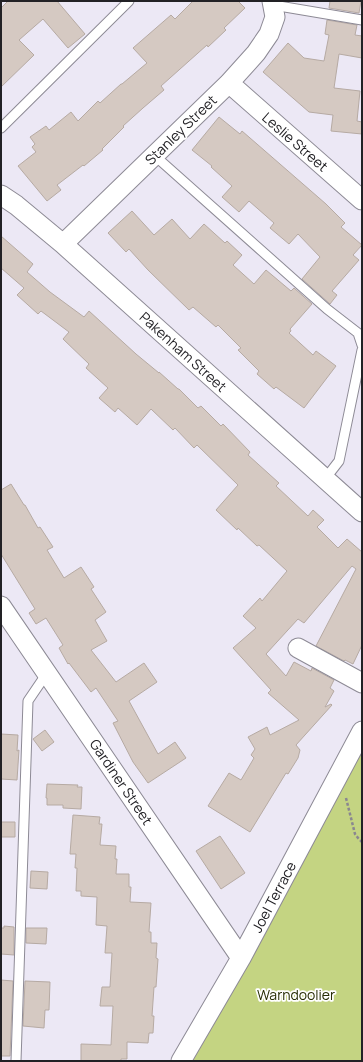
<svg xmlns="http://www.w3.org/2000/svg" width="363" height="1062" viewBox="0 0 363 1062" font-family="Manrope,sans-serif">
<rect width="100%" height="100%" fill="#ece8f5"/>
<path fill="#c4d482" d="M 362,731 L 362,1061 L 181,1061 Z"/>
<path fill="#d5c9c2" stroke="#b6aaa3" d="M 8,1 L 57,1 L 85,34 L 68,48 L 43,19 L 19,40 L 34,55 L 1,87 L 1,8 Z
M 193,1 L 238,1 L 245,8 L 224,28 L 226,30 L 208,47 L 207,45 L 161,86 L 164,90 L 143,108 L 123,126 L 124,127 L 102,149 L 103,150 L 84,166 L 83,165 L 57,185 L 61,190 L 47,201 L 18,166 L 36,152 L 32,147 L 35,144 L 30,137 L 46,126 L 49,130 L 71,112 L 78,121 L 98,101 L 100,103 L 121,84 L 122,84 L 147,63 L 133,48 L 171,15 L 175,19 Z
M 330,1 L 361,1 L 359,13 L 329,8 Z
M 327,20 L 357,25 L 355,35 L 362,36 L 362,58 L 339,54 L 334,88 L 360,91 L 357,121 L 362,122 L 362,134 L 331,131 L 333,115 L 309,112 L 263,72 L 288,43 L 304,58 L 324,61 L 329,35 L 325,34 Z
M 219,117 L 240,134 L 242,131 L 326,204 L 345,223 L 341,227 L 362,245 L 353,255 L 359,260 L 332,291 L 337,295 L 330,304 L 302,279 L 320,257 L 298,234 L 289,244 L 270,228 L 274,223 L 249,201 L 239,212 L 222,197 L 232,186 L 211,167 L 212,166 L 192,150 Z
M 132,211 L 154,235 L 172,219 L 190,239 L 204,224 L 225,243 L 227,241 L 242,255 L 233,265 L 254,284 L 266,270 L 291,291 L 294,288 L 312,304 L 290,329 L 291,331 L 289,333 L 313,355 L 316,351 L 336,366 L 304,408 L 276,387 L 274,389 L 257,374 L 259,371 L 238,350 L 241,348 L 218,325 L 216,327 L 193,307 L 189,310 L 148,270 L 129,249 L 126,252 L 108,233 Z
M 1,236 L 33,264 L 27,272 L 50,292 L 84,317 L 89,311 L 136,354 L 159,373 L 159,372 L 178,389 L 179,389 L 198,408 L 201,406 L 221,426 L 223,424 L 250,452 L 248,455 L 279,483 L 276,486 L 308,516 L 313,510 L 324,520 L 317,527 L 338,548 L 347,539 L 362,552 L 362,645 L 353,664 L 345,660 L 344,661 L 316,646 L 356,569 L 352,566 L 304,623 L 298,619 L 266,654 L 286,676 L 294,662 L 311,671 L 312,668 L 334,680 L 330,688 L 334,691 L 325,707 L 331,704 L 332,705 L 296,745 L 300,750 L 298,758 L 288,774 L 286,773 L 250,832 L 208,806 L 229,773 L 241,780 L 254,758 L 251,755 L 255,749 L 248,737 L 267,727 L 270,735 L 299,720 L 268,693 L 271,690 L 233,648 L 256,628 L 243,616 L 260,598 L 262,601 L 287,571 L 259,545 L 257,546 L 238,528 L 237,530 L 216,510 L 238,485 L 197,445 L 194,448 L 175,428 L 173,430 L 151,409 L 137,425 L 118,408 L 115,412 L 99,398 L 108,388 L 86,368 L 89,364 L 63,339 L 69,332 L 41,311 L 38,314 L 17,295 L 24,288 L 1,268 Z
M 11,484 L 24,505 L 25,505 L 38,528 L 40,527 L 53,547 L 47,550 L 64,578 L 81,567 L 94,587 L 91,589 L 106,612 L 95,620 L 107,641 L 91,650 L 116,682 L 144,663 L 157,682 L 129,701 L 158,754 L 175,742 L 186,758 L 148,783 L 133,762 L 113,723 L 118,721 L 96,688 L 91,692 L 69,663 L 68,664 L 59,648 L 63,645 L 46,618 L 36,624 L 29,613 L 35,609 L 1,554 L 1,490 Z
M 45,730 L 54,742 L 42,751 L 33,739 Z
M 1,734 L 18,735 L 17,751 L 19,750 L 17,780 L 1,779 Z
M 47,784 L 78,785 L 77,787 L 82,787 L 81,809 L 63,808 L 63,805 L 47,805 L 47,798 L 46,798 Z
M 73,815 L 100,817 L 99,824 L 102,824 L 100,845 L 116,846 L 115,859 L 117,859 L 116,874 L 129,874 L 129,887 L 131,887 L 130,902 L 151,903 L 149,932 L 151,932 L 151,943 L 157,943 L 156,958 L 158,959 L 156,987 L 154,987 L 152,1016 L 154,1016 L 153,1033 L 149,1033 L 148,1043 L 127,1042 L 127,1059 L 121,1059 L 121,1061 L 81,1061 L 81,1044 L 111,1045 L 113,1006 L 100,1006 L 102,987 L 110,987 L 112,953 L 105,953 L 107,926 L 96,925 L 97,897 L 81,896 L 81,891 L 76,891 L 77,868 L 75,868 L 76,854 L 70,854 Z
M 1,822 L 15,822 L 15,837 L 1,837 Z
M 220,836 L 245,873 L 221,889 L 196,851 Z
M 31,871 L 48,872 L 47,889 L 30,888 Z
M 4,926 L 14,927 L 14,955 L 1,954 L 1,928 L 4,928 Z
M 26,928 L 47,928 L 46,944 L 26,943 Z
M 1,980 L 13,981 L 10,1056 L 1,1056 Z
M 25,981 L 50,982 L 49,1010 L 45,1010 L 44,1028 L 23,1026 Z"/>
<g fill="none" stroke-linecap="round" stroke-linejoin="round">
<g stroke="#8d8a95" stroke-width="11">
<path id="lane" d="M 273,5 L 362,20
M 1,128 L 129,1
M 154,155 L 327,309 L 358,333 L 362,345
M 325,479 L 339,461 L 362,350
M 16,1061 L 28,701 L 47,673"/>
</g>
<g stroke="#8d8a95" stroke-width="21">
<path id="street" d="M 229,83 L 362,200
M 1,195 L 16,205 L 63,244 L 362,512
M 63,244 L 229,83 L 256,53 L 269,34 L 275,17 L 272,1
M 1,606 L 241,958
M 298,648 L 362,683
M 181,1061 L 241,958 L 362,731"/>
</g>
<path stroke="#8a8790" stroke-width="2.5" stroke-dasharray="3 2" stroke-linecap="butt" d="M 346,798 L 355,834 L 358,838 L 362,842"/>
<use href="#lane" stroke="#fff" stroke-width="9"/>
<use href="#street" stroke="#fff" stroke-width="19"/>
</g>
<g text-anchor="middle" stroke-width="3.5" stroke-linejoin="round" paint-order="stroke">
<g font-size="14" fill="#222125" stroke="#fff">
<text transform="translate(181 130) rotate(-44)" y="5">Stanley Street</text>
<text transform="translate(295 142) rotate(41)" y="5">Leslie Street</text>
<text transform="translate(183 352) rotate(42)" y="5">Pakenham Street</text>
<text transform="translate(121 782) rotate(56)" y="5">Gardiner Street</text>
<text transform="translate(274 897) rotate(-62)" y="5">Joel Terrace</text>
</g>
<g font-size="14" fill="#272d05" stroke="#fff">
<text x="296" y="1000">Warndoolier</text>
</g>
</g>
<rect width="363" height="1062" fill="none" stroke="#222125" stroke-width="4"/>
</svg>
